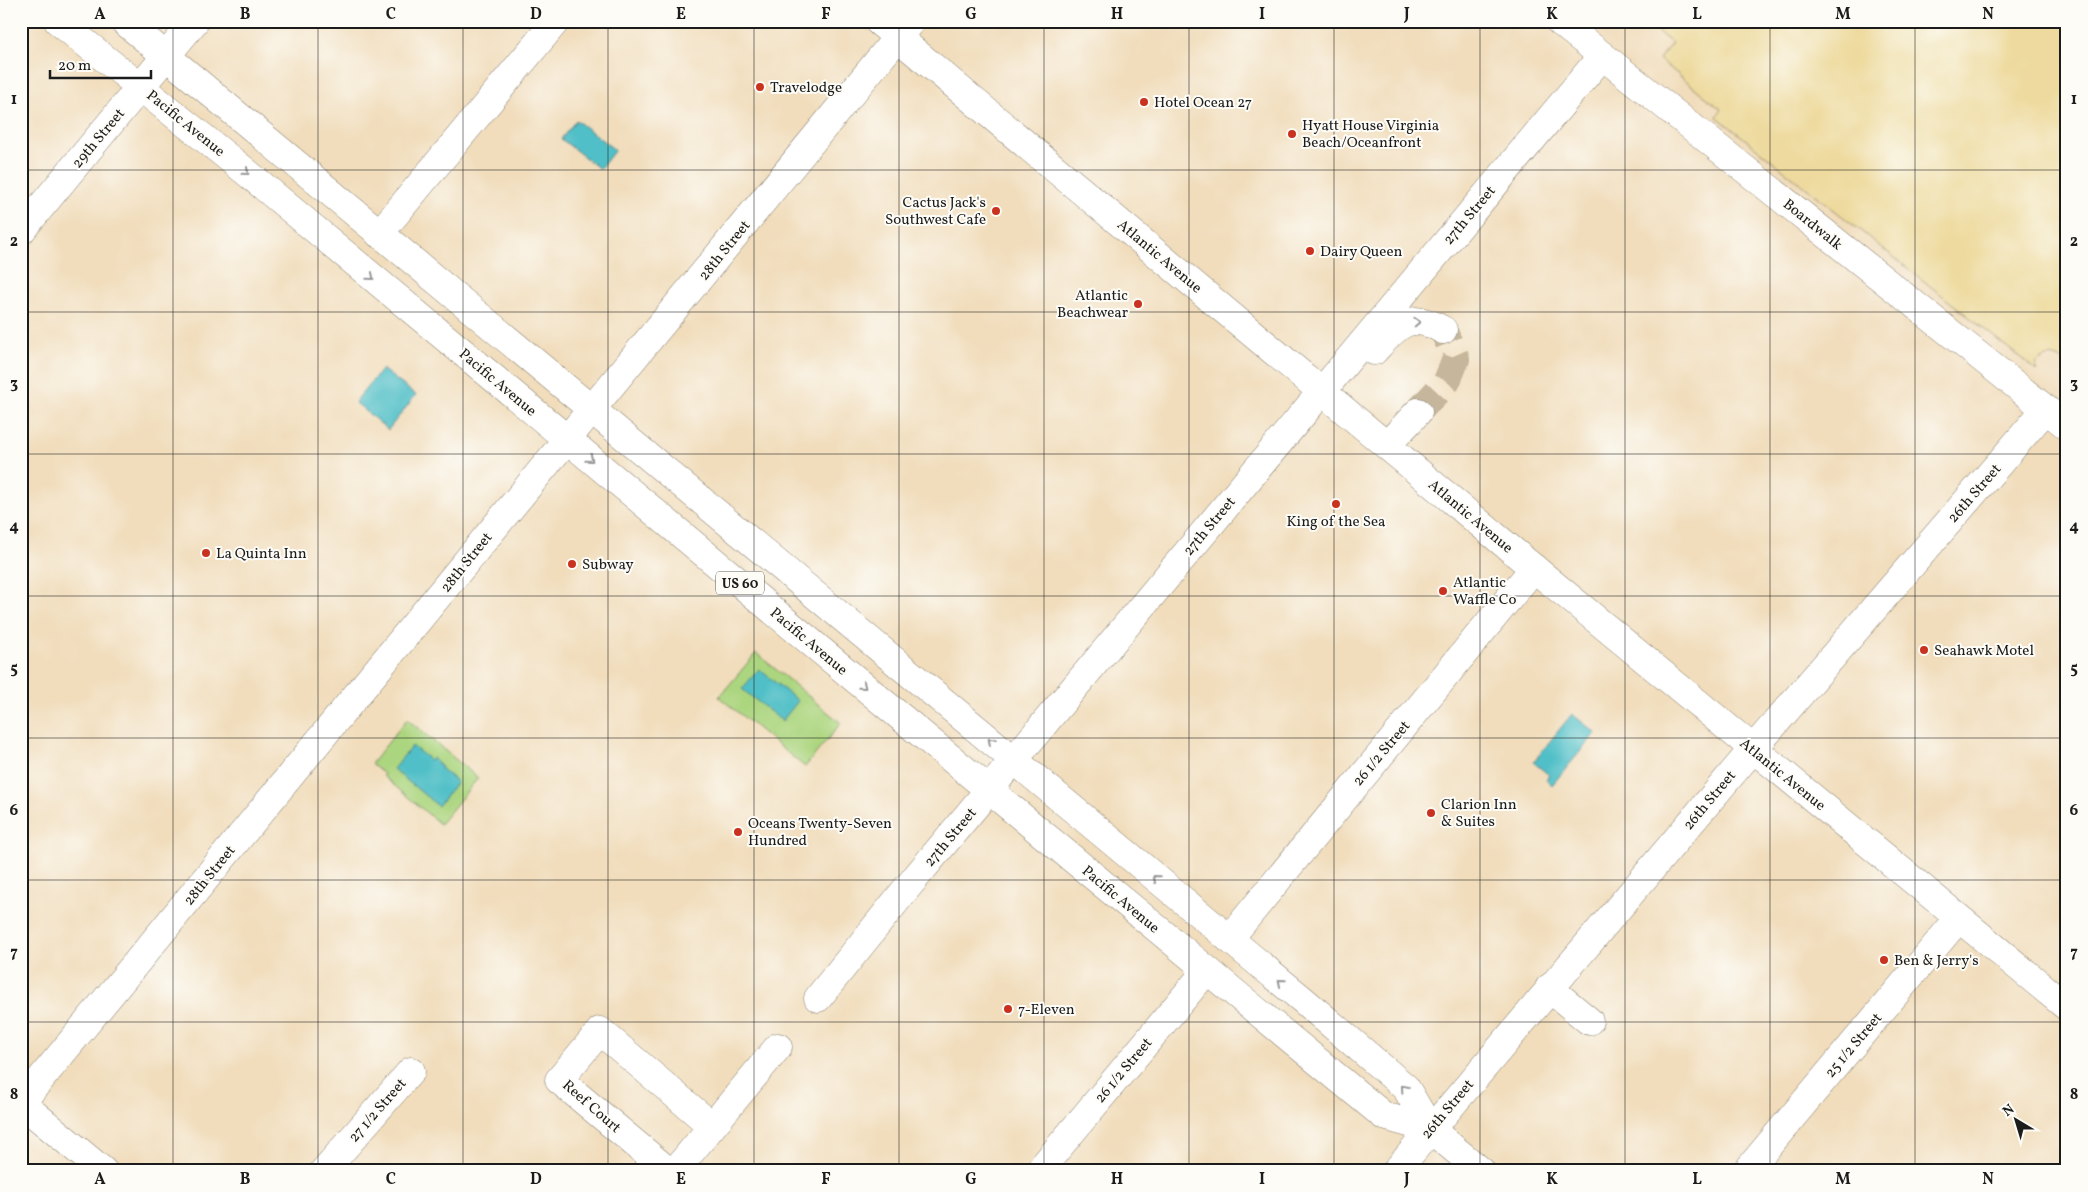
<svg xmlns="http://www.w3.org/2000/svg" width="2088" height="1192" viewBox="0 0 2088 1192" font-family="Vollkorn,serif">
<rect width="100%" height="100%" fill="#fdfcf7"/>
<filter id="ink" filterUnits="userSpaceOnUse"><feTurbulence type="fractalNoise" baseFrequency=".02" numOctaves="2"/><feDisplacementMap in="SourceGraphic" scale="10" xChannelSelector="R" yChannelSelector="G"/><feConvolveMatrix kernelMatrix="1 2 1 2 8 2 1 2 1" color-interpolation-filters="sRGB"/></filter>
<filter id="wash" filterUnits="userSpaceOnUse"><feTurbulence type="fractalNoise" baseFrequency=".0096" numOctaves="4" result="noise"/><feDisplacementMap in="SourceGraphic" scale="20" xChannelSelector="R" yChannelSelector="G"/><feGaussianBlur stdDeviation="1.12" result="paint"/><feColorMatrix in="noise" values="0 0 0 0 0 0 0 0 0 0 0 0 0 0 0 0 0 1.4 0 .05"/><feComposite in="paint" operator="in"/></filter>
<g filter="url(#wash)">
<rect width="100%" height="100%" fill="#f1ddbc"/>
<path fill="#acd57f" stroke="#64784e" d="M 756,653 L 841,723 L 805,767 L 719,697 Z
M 407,719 L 478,778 L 440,824 L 383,776 L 384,774 L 371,764 Z"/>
<path fill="#eeda9e" stroke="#857b5d" d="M 1644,21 L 2067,21 L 2067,383 L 2064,381 C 2075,362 2051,347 2036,364 L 2037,371 L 1716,116 L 1722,110 L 1659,59 L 1672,43 Z"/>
<path fill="#51bfc7" stroke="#366e72" d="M 576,120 L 615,150 L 600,169 L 561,139 Z
M 382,369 L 416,395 L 388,430 L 355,402 Z
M 759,669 L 798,701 L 782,721 L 742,689 Z
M 1572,714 L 1596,733 L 1552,785 L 1546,779 L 1549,775 L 1533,762 Z
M 412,746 L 430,760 L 432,758 L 442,767 L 440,768 L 457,782 L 438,806 L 393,769 Z"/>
</g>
<g filter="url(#ink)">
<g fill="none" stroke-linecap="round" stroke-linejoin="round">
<path stroke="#c6b69c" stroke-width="28" stroke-dasharray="28 14" stroke-linecap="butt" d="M 1418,412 L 1447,381 L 1456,359 L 1443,330"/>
<g stroke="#867c6c" stroke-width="29">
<path id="minor" d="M 1559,21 L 2067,426
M 21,231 L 195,21
M 379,234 L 556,21
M 1374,351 C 1397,326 1408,310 1443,330
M 1387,445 L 1418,412
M 1229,939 L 1534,568
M 1549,988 L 1589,1021
M 818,998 L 906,889 L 1602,56
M 21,1103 L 911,21
M 21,1103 L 103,1171
M 324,1171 L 411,1071
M 668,1171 L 559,1080 L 600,1031 L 712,1126
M 675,1171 L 778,1047
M 1039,1171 L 1207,970
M 1396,1171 L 1753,749 L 2046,409
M 1747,1171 L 1958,919"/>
</g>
<g stroke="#867c6c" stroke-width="29">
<path id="major" d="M 878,21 L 1507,546 L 2067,1007"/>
</g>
<g stroke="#867c6c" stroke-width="29">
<path id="highway" d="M 58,21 L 245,171 L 896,713 L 1384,1116 L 1430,1129
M 124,21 L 1303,1000 L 1406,1088 L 1430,1129 L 1481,1171"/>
</g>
<use href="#minor" stroke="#fff" stroke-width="28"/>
<use href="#major" stroke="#fff" stroke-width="28"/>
<use href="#highway" stroke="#fff" stroke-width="28"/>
</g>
<defs><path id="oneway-chevron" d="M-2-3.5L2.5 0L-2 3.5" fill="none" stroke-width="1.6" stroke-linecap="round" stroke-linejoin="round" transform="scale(1.25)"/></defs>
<g stroke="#999">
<use href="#oneway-chevron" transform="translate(246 172) rotate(40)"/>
<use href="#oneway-chevron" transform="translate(371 277) rotate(40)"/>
<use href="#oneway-chevron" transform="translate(1417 322) rotate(-2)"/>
<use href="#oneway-chevron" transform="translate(590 459) rotate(40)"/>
<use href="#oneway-chevron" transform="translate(863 686) rotate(40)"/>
<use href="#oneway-chevron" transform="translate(991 741) rotate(-140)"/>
<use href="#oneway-chevron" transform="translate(1156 878) rotate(-140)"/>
<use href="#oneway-chevron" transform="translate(1281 982) rotate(-140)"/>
<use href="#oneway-chevron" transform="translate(1404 1088) rotate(-131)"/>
</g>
</g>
<path fill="none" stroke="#1c1c1c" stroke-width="1" stroke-opacity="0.55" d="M 173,21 L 173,1171M 318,21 L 318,1171M 463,21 L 463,1171M 608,21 L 608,1171M 754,21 L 754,1171M 899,21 L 899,1171M 1044,21 L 1044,1171M 1189,21 L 1189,1171M 1334,21 L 1334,1171M 1480,21 L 1480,1171M 1625,21 L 1625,1171M 1770,21 L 1770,1171M 1915,21 L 1915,1171M 21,170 L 2067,170M 21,312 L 2067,312M 21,454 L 2067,454M 21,596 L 2067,596M 21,738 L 2067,738M 21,880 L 2067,880M 21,1022 L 2067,1022"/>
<g fill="#c8321e" stroke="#fdfcf7" stroke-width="2">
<circle cx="760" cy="87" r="5"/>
<circle cx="1144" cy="102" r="5"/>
<circle cx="1292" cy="134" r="5"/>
<circle cx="996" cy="211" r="5"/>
<circle cx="1310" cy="251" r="5"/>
<circle cx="1138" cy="304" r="5"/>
<circle cx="1336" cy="504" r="5"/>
<circle cx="206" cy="553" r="5"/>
<circle cx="572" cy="564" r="5"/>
<circle cx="1443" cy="591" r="5"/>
<circle cx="1924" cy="650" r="5"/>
<circle cx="1431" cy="813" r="5"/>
<circle cx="738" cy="832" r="5"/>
<circle cx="1884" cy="960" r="5"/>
<circle cx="1008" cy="1009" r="5"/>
</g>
<g text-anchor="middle" stroke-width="4" stroke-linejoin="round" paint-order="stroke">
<rect fill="#fdfcf7" stroke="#605f5e" stroke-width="1" x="716" y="571.5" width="48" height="23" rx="4"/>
<g font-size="14" font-weight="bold" fill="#1c1c1c">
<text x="740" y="588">US 60</text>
</g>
<g font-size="15" fill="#1c1c1c" stroke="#fdfcf7" text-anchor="start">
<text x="770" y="92">Travelodge</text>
<text x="1154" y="107">Hotel Ocean 27</text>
<text x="1302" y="130">Hyatt House Virginia<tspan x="1302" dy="17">Beach/Oceanfront</tspan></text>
<text x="986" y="207" text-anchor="end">Cactus Jack's<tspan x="986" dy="17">Southwest Cafe</tspan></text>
<text x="1320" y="256">Dairy Queen</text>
<text x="1128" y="300" text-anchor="end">Atlantic<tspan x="1128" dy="17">Beachwear</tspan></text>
<text x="1336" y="526" text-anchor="middle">King of the Sea</text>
<text x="216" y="558">La Quinta Inn</text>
<text x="582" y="569">Subway</text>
<text x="1453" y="587">Atlantic<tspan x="1453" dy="17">Waffle Co</tspan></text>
<text x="1934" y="655">Seahawk Motel</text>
<text x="1441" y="809">Clarion Inn<tspan x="1441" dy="17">&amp; Suites</tspan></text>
<text x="748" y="828">Oceans Twenty-Seven<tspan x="748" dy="17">Hundred</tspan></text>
<text x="1894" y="965">Ben &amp; Jerry's</text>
<text x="1018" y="1014">7-Eleven</text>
</g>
<g font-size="15" fill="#1c1c1c" stroke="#fdfcf7">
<text transform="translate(186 123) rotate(39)" y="5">Pacific Avenue</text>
<text transform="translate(98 138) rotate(-50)" y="5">29th Street</text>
<text transform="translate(1469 215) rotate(-50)" y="5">27th Street</text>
<text transform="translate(1813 224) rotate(39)" y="5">Boardwalk</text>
<text transform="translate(724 250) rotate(-51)" y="5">28th Street</text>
<text transform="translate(1160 256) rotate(40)" y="5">Atlantic Avenue</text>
<text transform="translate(498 382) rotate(40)" y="5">Pacific Avenue</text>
<text transform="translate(1974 493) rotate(-49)" y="5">26th Street</text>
<text transform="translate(1471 516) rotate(40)" y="5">Atlantic Avenue</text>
<text transform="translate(1209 526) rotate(-50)" y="5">27th Street</text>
<text transform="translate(466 562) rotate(-51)" y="5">28th Street</text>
<text transform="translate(809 641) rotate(40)" y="5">Pacific Avenue</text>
<text transform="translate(1381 753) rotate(-50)" y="5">26 1/2 Street</text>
<text transform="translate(1783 774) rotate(39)" y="5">Atlantic Avenue</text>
<text transform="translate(1709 800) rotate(-50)" y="5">26th Street</text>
<text transform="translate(950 837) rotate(-50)" y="5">27th Street</text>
<text transform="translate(209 875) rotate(-51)" y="5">28th Street</text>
<text transform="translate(1121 899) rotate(40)" y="5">Pacific Avenue</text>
<text transform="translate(1853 1045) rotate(-50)" y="5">25 1/2 Street</text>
<text transform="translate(1123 1070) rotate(-50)" y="5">26 1/2 Street</text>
<text transform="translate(592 1106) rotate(41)" y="5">Reef Court</text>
<text transform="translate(1447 1109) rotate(-50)" y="5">26th Street</text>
<text transform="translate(377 1110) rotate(-49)" y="5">27 1/2 Street</text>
</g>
</g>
<rect width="2088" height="1192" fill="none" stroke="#fdfcf7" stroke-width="55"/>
<g transform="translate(2016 1120) rotate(322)" stroke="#fdfcf7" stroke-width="4" paint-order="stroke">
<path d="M0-4L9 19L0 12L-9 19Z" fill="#1c1c1c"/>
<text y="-8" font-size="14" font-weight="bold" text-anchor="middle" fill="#1c1c1c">N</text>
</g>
<path d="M50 70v8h101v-8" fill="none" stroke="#1c1c1c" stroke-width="2.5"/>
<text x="58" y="70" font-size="15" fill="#1c1c1c" stroke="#fdfcf7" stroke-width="4" paint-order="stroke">20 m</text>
<rect x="28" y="28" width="2032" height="1136" fill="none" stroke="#1c1c1c" stroke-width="2"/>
<g font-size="16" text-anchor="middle" font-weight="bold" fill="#1c1c1c">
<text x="100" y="19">A</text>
<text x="245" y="19">B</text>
<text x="391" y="19">C</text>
<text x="536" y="19">D</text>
<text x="681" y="19">E</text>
<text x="826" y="19">F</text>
<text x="971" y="19">G</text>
<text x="1117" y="19">H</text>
<text x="1262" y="19">I</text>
<text x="1407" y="19">J</text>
<text x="1552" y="19">K</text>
<text x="1697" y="19">L</text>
<text x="1843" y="19">M</text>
<text x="1988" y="19">N</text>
<text x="14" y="104">1</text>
<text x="2074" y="104">1</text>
<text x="14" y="246">2</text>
<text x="2074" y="246">2</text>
<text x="14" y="388">3</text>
<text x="2074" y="388">3</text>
<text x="14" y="531">4</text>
<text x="2074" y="531">4</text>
<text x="14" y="673">5</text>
<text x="2074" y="673">5</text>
<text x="14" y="815">6</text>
<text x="2074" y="815">6</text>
<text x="14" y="957">7</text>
<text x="2074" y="957">7</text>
<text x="14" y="1099">8</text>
<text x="2074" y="1099">8</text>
<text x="100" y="1184">A</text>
<text x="245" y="1184">B</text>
<text x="391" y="1184">C</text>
<text x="536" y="1184">D</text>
<text x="681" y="1184">E</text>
<text x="826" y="1184">F</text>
<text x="971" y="1184">G</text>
<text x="1117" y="1184">H</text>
<text x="1262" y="1184">I</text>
<text x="1407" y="1184">J</text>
<text x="1552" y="1184">K</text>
<text x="1697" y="1184">L</text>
<text x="1843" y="1184">M</text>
<text x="1988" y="1184">N</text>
</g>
</svg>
